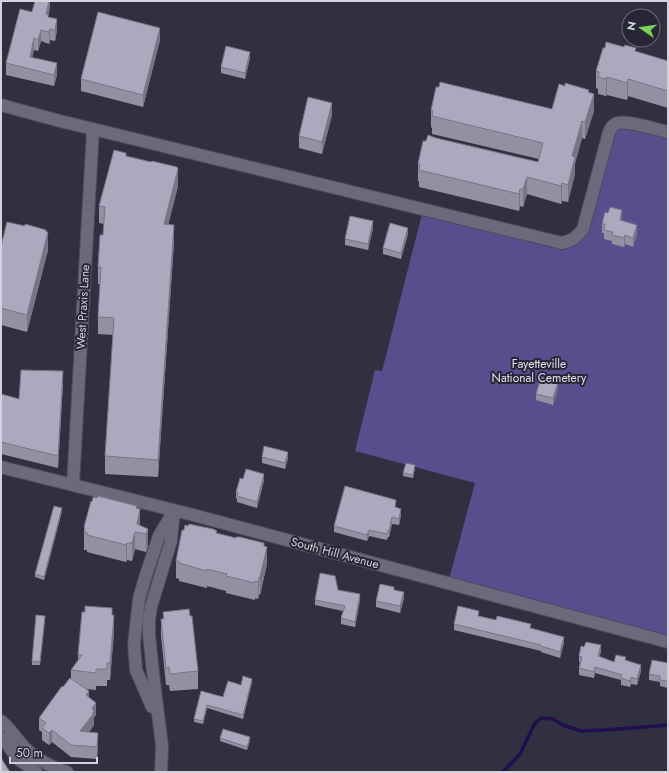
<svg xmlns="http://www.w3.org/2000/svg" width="669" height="773" viewBox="0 0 669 773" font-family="Jost,sans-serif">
<rect width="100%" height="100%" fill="#313040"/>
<path fill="#574e8e" d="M 612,127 L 668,132 L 668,642 L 448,583 L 475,483 L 355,451 L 375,370 L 382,371 L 423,210 L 552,242 L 578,236 Z"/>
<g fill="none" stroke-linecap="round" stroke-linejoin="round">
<path stroke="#200e4f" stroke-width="3.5" d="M 503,772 L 520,754 L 535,723 L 541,718 L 553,719 L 563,725 L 581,731 L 605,730 L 668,725"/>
<g stroke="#4d4b59" stroke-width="14">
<path id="minor" d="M 1,105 L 60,121 L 562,243 C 572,241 577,237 583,229 L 609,132 C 611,128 613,124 618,123 C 627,120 658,130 668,132
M 1,467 L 197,516 L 668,642
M 73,485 L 93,129
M 152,707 L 136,670 L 134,644 L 139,599 L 145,578 L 159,536 L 172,514
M 1,721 C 11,729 17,740 26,749 C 36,759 53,768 67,772
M 1,738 L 5,741 L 17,758 L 36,772
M 161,772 L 162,746 L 155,690 L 149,635 L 149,620 L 151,607 L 171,541 L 174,510"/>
</g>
<use href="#minor" stroke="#6b6a7d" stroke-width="12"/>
</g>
<path fill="#9291a3" d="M 50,1 L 50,7 L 48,17 L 57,30 L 55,41 L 50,40 L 49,44 L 41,41 L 38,51 L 34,50 L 32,57 L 57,75 L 54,86 L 6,75 L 6,63 L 32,12 Z
M 160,40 L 143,107 L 81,91 L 81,79 Z
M 624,47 L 636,52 L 668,61 L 668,108 L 628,96 L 627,100 L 607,95 L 606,96 L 598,94 L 598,89 L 596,88 L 596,71 L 605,48 Z
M 250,58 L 245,79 L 221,73 L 221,67 Z
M 589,93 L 594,111 L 585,139 L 582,138 L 576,159 L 575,164 L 575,174 L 568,202 L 562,201 L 561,204 L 527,194 L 523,207 L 520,206 L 519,211 L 419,187 L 419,181 L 418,181 L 418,164 L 426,141 L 436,138 L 538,162 L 539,159 L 432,134 L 432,128 L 431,127 L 431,110 L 552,109 Z
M 332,115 L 322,154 L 299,148 L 299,136 Z
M 126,156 L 178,186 L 168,225 L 174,242 L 158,477 L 105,474 L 105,456 L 113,335 L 98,334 L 98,317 L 100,284 L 98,284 L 98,267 L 103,235 L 104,224 L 99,223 L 99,206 Z
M 622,220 L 622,221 L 637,234 L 633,247 L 625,244 L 624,247 L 612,244 L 612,241 L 604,239 L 604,233 L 602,233 L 602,224 Z
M 373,228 L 368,250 L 345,245 L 345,239 Z
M 408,234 L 401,259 L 383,254 L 383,248 Z
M 1,246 L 48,250 L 27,332 L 1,325 Z
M 63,383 L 58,468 L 1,454 L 1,394 L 19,399 Z
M 558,388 L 553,405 L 536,400 L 536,394 Z
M 262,457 L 288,458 L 285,469 L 262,463 Z
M 415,468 L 413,478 L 403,476 L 403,473 Z
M 243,479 L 264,480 L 257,508 L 237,502 L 237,499 L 236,498 L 236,492 Z
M 396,507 L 401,515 L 399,525 L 392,524 L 389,537 L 388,537 L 387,540 L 369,536 L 367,541 L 334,532 L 334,526 Z
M 137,508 L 140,526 L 148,529 L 148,546 L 146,552 L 135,549 L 132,561 L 127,560 L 126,562 L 87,552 L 87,550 L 84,550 L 84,527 Z
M 62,511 L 44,580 L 35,577 L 35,574 Z
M 217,533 L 264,546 L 267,564 L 260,595 L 259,594 L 258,599 L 255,598 L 255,600 L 226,593 L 226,591 L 207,586 L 207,588 L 179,581 L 179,579 L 176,578 L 176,561 Z
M 338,590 L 360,600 L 355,627 L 341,624 L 341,618 L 343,611 L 315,605 L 315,600 Z
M 394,590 L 404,598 L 400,613 L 376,607 L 376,601 Z
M 163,612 L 190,616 L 198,671 L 198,689 L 170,691 L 169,685 L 166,685 L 161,636 L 161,619 L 163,619 Z
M 112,615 L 114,632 L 110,680 L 107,680 L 107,686 L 96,686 L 96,690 L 86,689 L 89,698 L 96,715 L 94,717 L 94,725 L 89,732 L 98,745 L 97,759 L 71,757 L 52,742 L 49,745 L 42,740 L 42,732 L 39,730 L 39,718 L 63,687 L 71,679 L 71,670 L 78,660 L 78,655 Z
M 479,616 L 531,628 L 564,643 L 560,658 L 541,652 L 541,651 L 454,630 L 454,624 Z
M 45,619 L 40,665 L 32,665 L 32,661 Z
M 601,652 L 599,657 L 614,662 L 626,660 L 641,671 L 637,685 L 631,684 L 630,687 L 621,685 L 621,680 L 595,673 L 594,678 L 579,675 L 579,668 L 580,663 L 579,662 L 579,656 Z
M 668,663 L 668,688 L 660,686 L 660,682 L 649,680 L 649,674 Z
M 252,682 L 243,719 L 207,708 L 203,724 L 194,722 L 194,719 L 201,691 L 223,697 L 241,685 Z
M 220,738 L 250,740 L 247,750 L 220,741 Z"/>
<path fill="#777684" d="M 49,1 L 50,1 L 50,7 L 48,15 L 48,26 L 46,14 Z
M 57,19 L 57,30 L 55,41 L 55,30 Z
M 160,28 L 160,40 L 143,107 L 143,95 Z
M 50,29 L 50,40 L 49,44 L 49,32 Z
M 41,30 L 41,41 L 38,51 L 38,40 Z
M 34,38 L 34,50 L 30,68 L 30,57 Z
M 250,52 L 250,58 L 245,79 L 245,73 Z
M 57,63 L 57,75 L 54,86 L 54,75 Z
M 607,77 L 607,95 L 606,96 L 606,79 Z
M 628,79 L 628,96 L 627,100 L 627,83 Z
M 594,94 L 594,111 L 585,139 L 585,122 Z
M 332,103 L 332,115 L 322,154 L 322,142 Z
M 582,121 L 582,138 L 575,164 L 575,174 L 568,202 L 568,185 L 572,156 Z
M 178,169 L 178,186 L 164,242 L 164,224 Z
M 527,177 L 527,194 L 523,207 L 523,189 Z
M 562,183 L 562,201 L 561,204 L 561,186 Z
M 520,189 L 520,206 L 519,211 L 519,194 Z
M 622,210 L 622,220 L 620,229 L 620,220 Z
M 373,221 L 373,228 L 368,250 L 368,244 Z
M 174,225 L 174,242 L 158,477 L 158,460 Z
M 637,225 L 637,234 L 633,247 L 633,238 Z
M 408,228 L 408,234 L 401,259 L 401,253 Z
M 46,230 L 46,241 L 48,232 L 48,250 L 27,332 L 27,315 Z
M 625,235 L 625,244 L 624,247 L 624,238 Z
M 63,371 L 63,383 L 58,468 L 58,456 Z
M 558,382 L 558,388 L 553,405 L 553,398 Z
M 288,452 L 288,458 L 285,469 L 285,463 Z
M 264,474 L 264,480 L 257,508 L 257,502 Z
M 62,508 L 62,511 L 44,580 L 44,577 Z
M 140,509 L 140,526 L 137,524 Z
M 401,509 L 401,515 L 399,525 L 399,519 Z
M 392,517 L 392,524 L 389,537 L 389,531 Z
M 148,529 L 148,546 L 146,552 L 146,534 Z
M 369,530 L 369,536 L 367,541 L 367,535 Z
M 135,532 L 135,549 L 132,561 L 132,543 Z
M 127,543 L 127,560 L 126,562 L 126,545 Z
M 264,543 L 264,559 L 267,547 L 267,564 L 260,595 L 260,577 Z
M 259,577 L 259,594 L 258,599 L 258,582 Z
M 404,592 L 404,598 L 400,613 L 400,606 Z
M 360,594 L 360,600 L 355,627 L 355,622 Z
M 114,615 L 114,632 L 110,680 L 110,663 Z
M 564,637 L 564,643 L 560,658 L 560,652 Z
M 601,645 L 601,652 L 598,662 L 598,656 Z
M 641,665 L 641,671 L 637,685 L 637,679 Z
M 595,667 L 595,673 L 594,678 L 594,672 Z
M 631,677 L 631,684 L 630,687 L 630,681 Z
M 252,679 L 252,682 L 243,719 L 243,715 Z
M 89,691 L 89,703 L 86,695 Z
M 96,703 L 96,715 L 94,717 L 94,725 L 80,743 L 80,731 L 92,708 Z
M 207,705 L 207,708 L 203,724 L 203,721 Z
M 52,730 L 52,742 L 49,745 L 49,733 Z
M 98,733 L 98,745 L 97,759 L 97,747 Z
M 250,737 L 250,740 L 247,750 L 247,747 Z"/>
<path fill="#aaa9bd" stroke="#777684" d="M 35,1 L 49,1 L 46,14 L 48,14 L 48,17 L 57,19 L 55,30 L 50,29 L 49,32 L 41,30 L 38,40 L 34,38 L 30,57 L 57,63 L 54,75 L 6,63 L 20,9 L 32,12 Z
M 98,12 L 160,28 L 143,95 L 81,79 Z
M 606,42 L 624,47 L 625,45 L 636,48 L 635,51 L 668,61 L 668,91 L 628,79 L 627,83 L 607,77 L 606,79 L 598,77 L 599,72 L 596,71 L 603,48 L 605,48 Z
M 226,46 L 250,52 L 245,73 L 221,67 Z
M 440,82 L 552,109 L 559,84 L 565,86 L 565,83 L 589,90 L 588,92 L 594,94 L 585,122 L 582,121 L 572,156 L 575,157 L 568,185 L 562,183 L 561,186 L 527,177 L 523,189 L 520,189 L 519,194 L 419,170 L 420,164 L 418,164 L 423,141 L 426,141 L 428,135 L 436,138 L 538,162 L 543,143 L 432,116 L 433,111 L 431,110 L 436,87 L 439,87 Z
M 308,97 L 332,103 L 322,142 L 299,136 Z
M 114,150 L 126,153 L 126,156 L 151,162 L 152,161 L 177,167 L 178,169 L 164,224 L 174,225 L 158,460 L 105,456 L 114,318 L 98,317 L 101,267 L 98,267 L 100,235 L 103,235 L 105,207 L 99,206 Z
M 610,207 L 622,210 L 620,220 L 637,225 L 633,238 L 625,235 L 624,238 L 612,235 L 613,232 L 604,230 L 605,224 L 602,224 L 605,212 L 608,213 Z
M 350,216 L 373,221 L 368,244 L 345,239 Z
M 7,222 L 25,226 L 25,224 L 46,230 L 46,232 L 48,232 L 27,315 L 1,308 L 1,246 Z
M 390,223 L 408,228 L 401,253 L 383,248 Z
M 21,370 L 63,371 L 58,456 L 1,442 L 1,394 L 19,399 Z
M 541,377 L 558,382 L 553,398 L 536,394 Z
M 264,446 L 288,452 L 285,463 L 262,457 Z
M 406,463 L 415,465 L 413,475 L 403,473 Z
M 246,469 L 264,474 L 257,502 L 237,496 L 238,493 L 236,492 L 240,478 L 243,479 Z
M 345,486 L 396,500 L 395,507 L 401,509 L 399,519 L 392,517 L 389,531 L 388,530 L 387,534 L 369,530 L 367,535 L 334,526 Z
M 98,496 L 137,506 L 136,508 L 140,509 L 137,524 L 148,529 L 146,534 L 135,532 L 132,543 L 127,543 L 126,545 L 87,535 L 87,533 L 84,532 L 85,528 L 84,527 L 91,501 L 92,502 L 93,497 L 97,498 Z
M 54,506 L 62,508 L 44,577 L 35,574 Z
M 189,524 L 213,529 L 217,531 L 216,533 L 236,538 L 236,537 L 240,537 L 264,543 L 264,546 L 267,547 L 260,577 L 259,577 L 258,582 L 255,581 L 255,583 L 226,576 L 227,574 L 207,569 L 207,571 L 179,563 L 179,561 L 176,561 L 182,530 L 184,530 L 185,525 L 188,526 Z
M 320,573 L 335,576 L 338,590 L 360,594 L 355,622 L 341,618 L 345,606 L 315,600 Z
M 380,584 L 394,587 L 394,590 L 404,592 L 400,606 L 376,601 Z
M 85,606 L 112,608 L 112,615 L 114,615 L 110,663 L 107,663 L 107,669 L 96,669 L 96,673 L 71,670 L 82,655 L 78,655 L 82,612 L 85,612 Z
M 458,606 L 479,611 L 478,616 L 496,620 L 497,616 L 531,624 L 530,628 L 564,637 L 560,652 L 541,646 L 541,645 L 454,624 Z
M 189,609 L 190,616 L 192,616 L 198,671 L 170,674 L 169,667 L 166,668 L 161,619 L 164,619 L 163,612 Z
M 36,615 L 45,616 L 40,662 L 32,661 Z
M 586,642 L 601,645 L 598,656 L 614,662 L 616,655 L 626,657 L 625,660 L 641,665 L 637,679 L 631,677 L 630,681 L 621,678 L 622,675 L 595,667 L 594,672 L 579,668 L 582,657 L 579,656 L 581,646 L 584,647 Z
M 652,660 L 668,663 L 668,681 L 660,680 L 660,676 L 649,674 Z
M 243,676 L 252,679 L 243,715 L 207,705 L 203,721 L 194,719 L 201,691 L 223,697 L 228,681 L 241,685 Z
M 70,678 L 89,691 L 86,695 L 96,703 L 92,708 L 94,711 L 92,713 L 94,713 L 80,731 L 98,733 L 97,747 L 71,745 L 52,730 L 49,733 L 42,728 L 46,723 L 39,718 L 62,686 L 63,687 Z
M 223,729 L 250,737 L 247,747 L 220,738 Z
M 1,758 L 10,772 L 1,772 Z"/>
<g text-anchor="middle" stroke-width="4" stroke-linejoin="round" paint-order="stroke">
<g font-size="12" fill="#d2d2dc" stroke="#272635">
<text transform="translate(83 307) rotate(-87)" y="4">West Praxis Lane</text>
<text transform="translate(335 553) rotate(15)" y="4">South Hill Avenue</text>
</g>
<g font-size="12" fill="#e0dff4" stroke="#272635">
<text x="539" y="368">Fayetteville<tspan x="539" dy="14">National Cemetery</tspan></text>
</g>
</g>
<rect width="669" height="773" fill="none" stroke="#d2d2dc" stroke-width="4"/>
<g transform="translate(641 28) rotate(283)"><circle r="19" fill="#272635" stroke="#6b6b78"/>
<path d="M0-3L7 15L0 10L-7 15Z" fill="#79d157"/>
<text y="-6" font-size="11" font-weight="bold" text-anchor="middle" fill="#d2d2dc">N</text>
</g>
<path d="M10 757v6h87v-6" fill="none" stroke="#d2d2dc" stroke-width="2"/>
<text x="16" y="757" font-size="12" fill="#d2d2dc" stroke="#272635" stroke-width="3" paint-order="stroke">50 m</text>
</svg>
